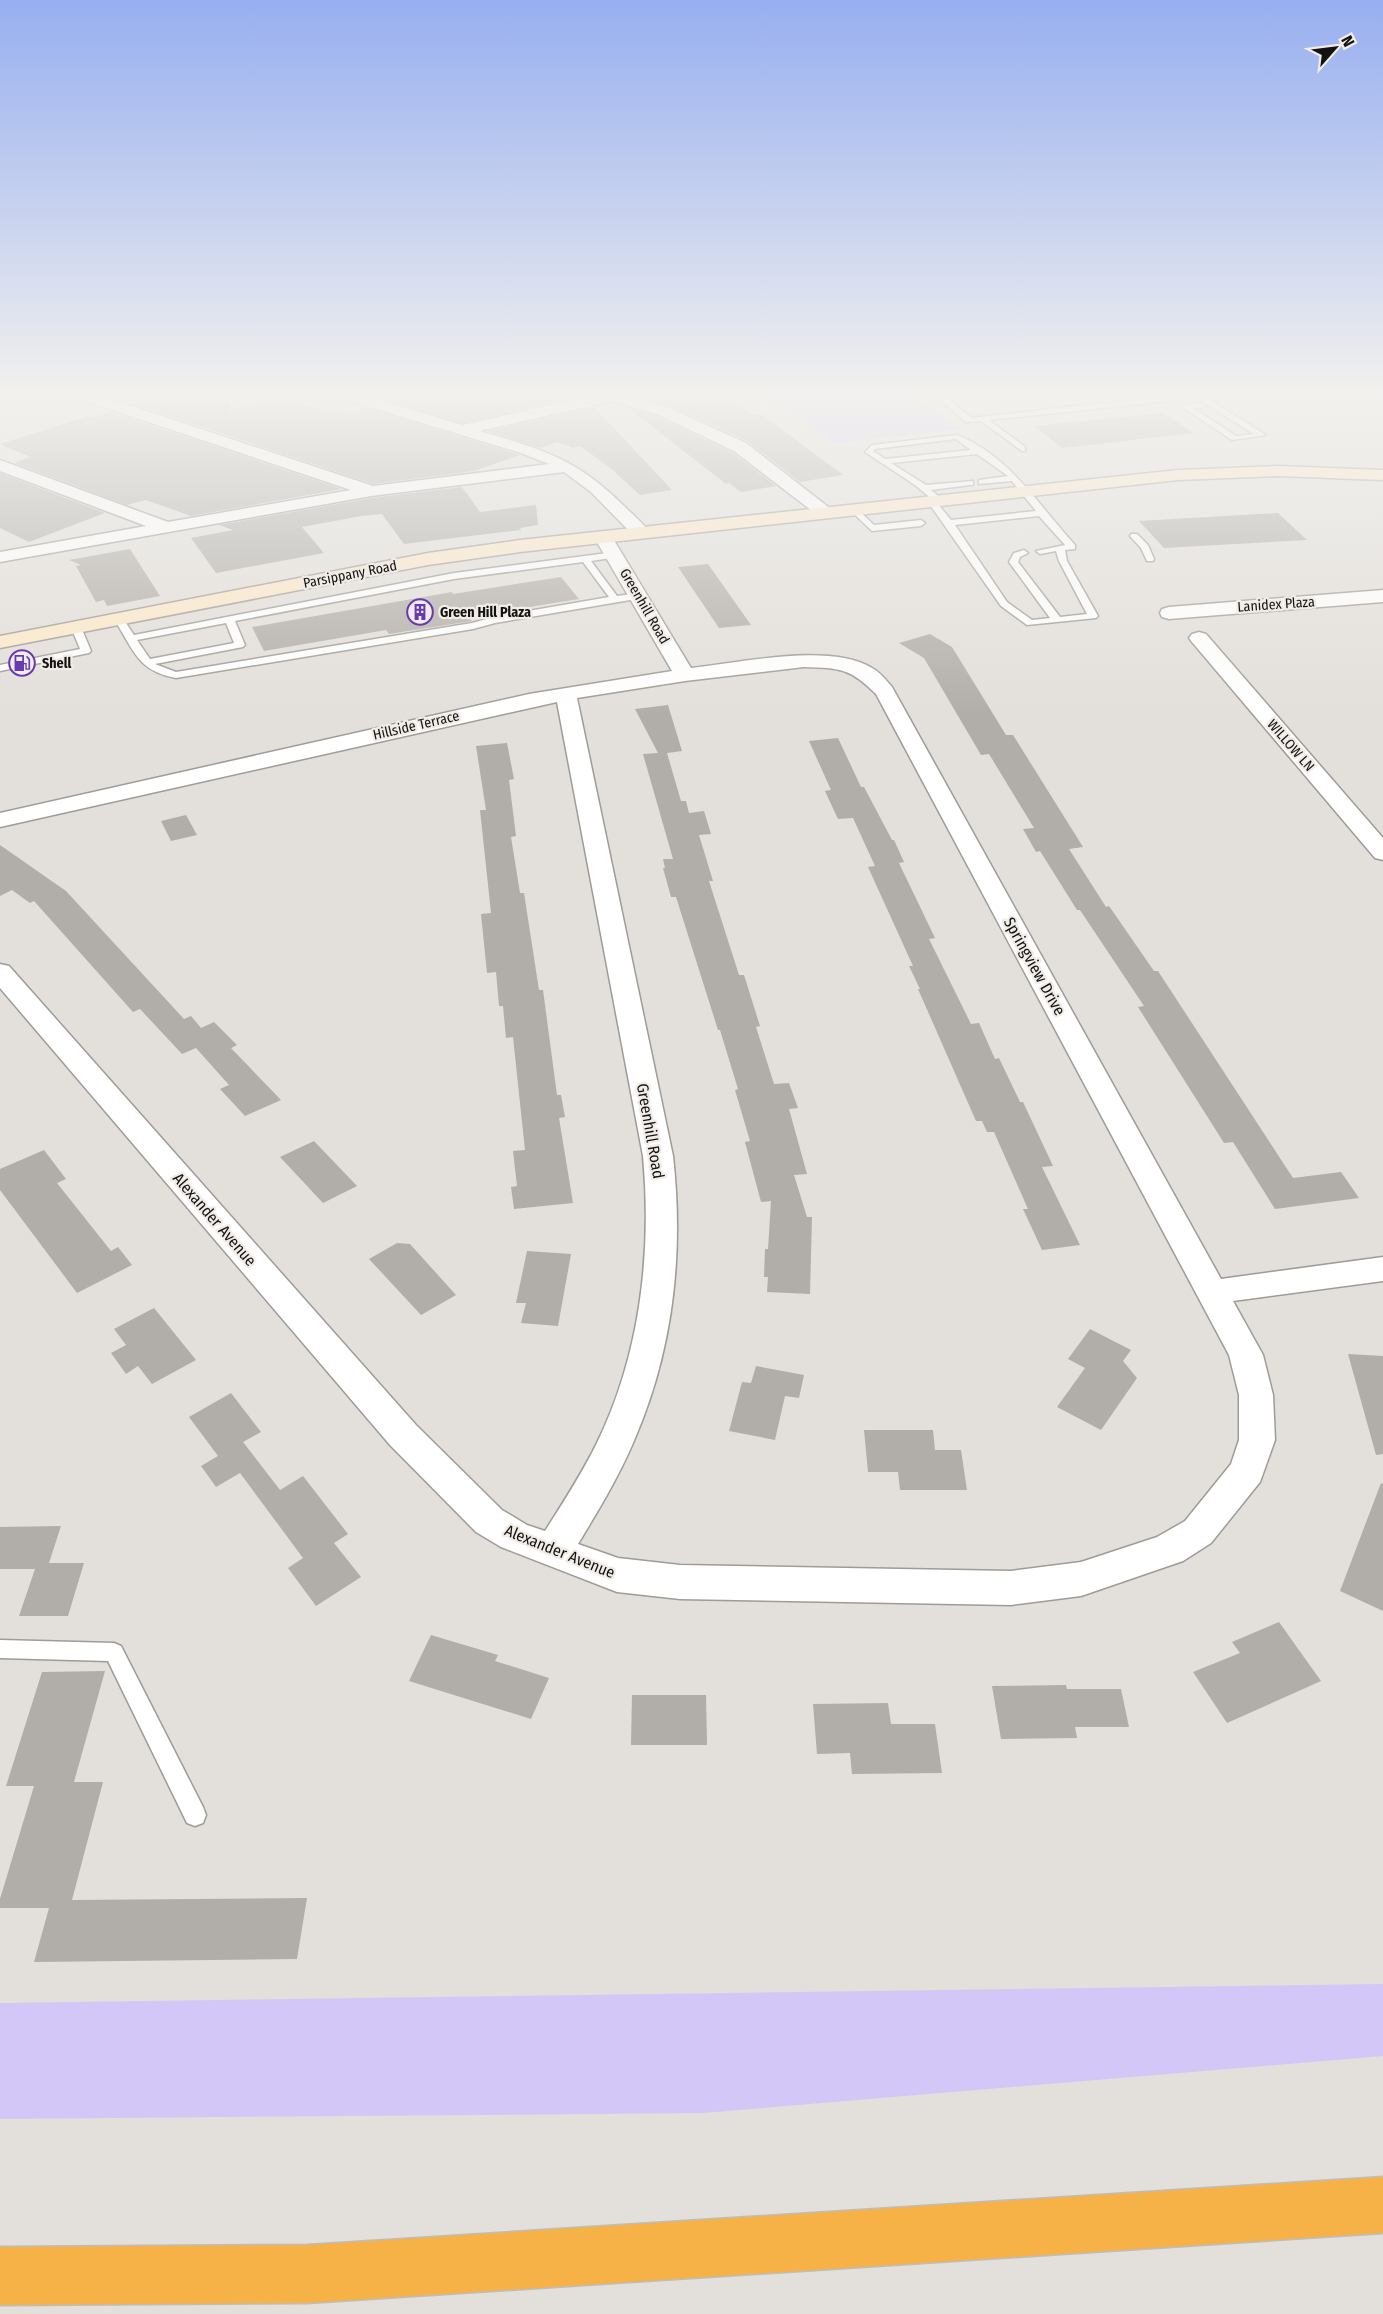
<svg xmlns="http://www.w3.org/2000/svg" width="1383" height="2314" viewBox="0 0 1383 2314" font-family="'Fira Sans Condensed',sans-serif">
<rect width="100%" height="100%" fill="#e3dfda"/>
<path fill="#d3c7f8" d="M 764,393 L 911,393 L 961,429 L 835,443 Z
M 1383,1984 L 1383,2056 L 703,2113 L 0,2119 L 0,2003 Z"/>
<path fill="#b1ada8" d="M 131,393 L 229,393 L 230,411 L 277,397 L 329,413 L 343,411 L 353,414 L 367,408 L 520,455 L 474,471 L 373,484 L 134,404 L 142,402 Z
M 409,393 L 546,393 L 567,399 L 462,423 L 389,401 Z
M 684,393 L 712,393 L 755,415 L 761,414 L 843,475 L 800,482 L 747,441 L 672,407 L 651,400 Z
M 594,407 L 672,490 L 640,495 L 608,466 L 580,446 L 573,448 L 557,442 L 540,448 L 488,431 Z
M 627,407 L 658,417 L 733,453 L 776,486 L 741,492 L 729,483 L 726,484 Z
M 111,412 L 342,489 L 191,516 L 146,500 L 127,505 L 14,463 L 30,457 L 0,444 L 88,416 L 93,418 Z
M 1163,413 L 1194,433 L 1062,448 L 1034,426 Z
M 0,473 L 105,513 L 29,542 L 0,528 Z
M 462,487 L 480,512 L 536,505 L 538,525 L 520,528 L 521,530 L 404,544 L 382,514 L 361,516 L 302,527 L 324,553 L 216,573 L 191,538 L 233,530 L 219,525 L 371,498 Z
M 1278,513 L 1307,540 L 1164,548 L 1139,521 Z
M 130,549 L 160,596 L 107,606 L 104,600 L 96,602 L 76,566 L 81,565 L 69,560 Z
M 708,564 L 751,625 L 719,628 L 678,567 Z
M 561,577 L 579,599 L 469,617 L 472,621 L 389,634 L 386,630 L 264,651 L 252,627 L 452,592 L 453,594 Z
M 930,634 L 952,647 L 1006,735 L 1013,735 L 1083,847 L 1069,849 L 1106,907 L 1109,906 L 1154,971 L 1158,971 L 1293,1178 L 1341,1172 L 1359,1198 L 1275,1209 L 1233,1142 L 1224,1143 L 1138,1007 L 1144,1006 L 1080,910 L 1077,910 L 1040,851 L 1036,852 L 1023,829 L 1034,828 L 989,754 L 981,755 L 924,658 L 899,643 Z
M 668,705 L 682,751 L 667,753 L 681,801 L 686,801 L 689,813 L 704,811 L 711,834 L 699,835 L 713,881 L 709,881 L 739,975 L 744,975 L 760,1026 L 756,1027 L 774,1084 L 789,1083 L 798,1108 L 789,1109 L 807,1174 L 794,1175 L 807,1217 L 812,1217 L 810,1294 L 767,1292 L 768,1277 L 764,1277 L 765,1249 L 768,1249 L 771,1201 L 761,1202 L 745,1142 L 750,1141 L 735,1090 L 738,1089 L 720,1030 L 718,1030 L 676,897 L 671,897 L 663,868 L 665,868 L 663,859 L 673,859 L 643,754 L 658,753 L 635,709 Z
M 838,738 L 861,787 L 864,787 L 892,840 L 894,840 L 904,862 L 899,863 L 935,938 L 929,939 L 971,1024 L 979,1023 L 995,1059 L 999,1058 L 1020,1102 L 1023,1102 L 1053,1166 L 1042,1167 L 1080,1245 L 1042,1250 L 1023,1209 L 1028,1209 L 994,1132 L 987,1132 L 982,1121 L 976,1121 L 918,989 L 920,989 L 909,966 L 913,966 L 868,867 L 875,866 L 853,818 L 838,819 L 825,791 L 831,790 L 809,741 Z
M 507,743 L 514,779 L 509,780 L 516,836 L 511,837 L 520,893 L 524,893 L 539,990 L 543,990 L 557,1095 L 561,1095 L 565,1117 L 559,1118 L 573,1203 L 514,1209 L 511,1187 L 517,1186 L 513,1151 L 525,1150 L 513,1037 L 506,1038 L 503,1006 L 499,1006 L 496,972 L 487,973 L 481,914 L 491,913 L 480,810 L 486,810 L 476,746 Z
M 186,815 L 197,835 L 171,841 L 161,821 Z
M 0,845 L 66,891 L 184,1019 L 191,1016 L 201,1028 L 214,1022 L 237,1045 L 231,1048 L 281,1100 L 245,1116 L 220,1089 L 229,1085 L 196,1048 L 182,1054 L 140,1009 L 133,1012 L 34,901 L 30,903 L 12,890 L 0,896 Z
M 314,1141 L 357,1186 L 323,1203 L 280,1157 Z
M 44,1150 L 66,1179 L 57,1183 L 111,1251 L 118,1247 L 132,1265 L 77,1293 L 0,1190 L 0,1169 Z
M 397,1243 L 410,1244 L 456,1295 L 421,1315 L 369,1259 Z
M 527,1251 L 571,1254 L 558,1326 L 521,1323 L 526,1303 L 516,1303 Z
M 154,1308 L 196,1360 L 152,1384 L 138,1366 L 126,1374 L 111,1353 L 126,1345 L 114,1329 Z
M 1090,1329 L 1131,1350 L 1123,1361 L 1137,1378 L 1101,1430 L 1057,1407 L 1085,1368 L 1068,1359 Z
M 1348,1354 L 1383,1356 L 1383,1454 L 1376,1455 Z
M 756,1366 L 804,1375 L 799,1398 L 785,1396 L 775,1440 L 729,1431 L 742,1382 L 751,1383 Z
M 231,1393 L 261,1432 L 243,1442 L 280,1490 L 303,1476 L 348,1534 L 334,1543 L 361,1577 L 316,1606 L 288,1568 L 303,1558 L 240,1473 L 216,1487 L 201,1466 L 218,1456 L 189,1417 Z
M 864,1430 L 933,1430 L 935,1450 L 961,1450 L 967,1490 L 900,1490 L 898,1472 L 868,1472 Z
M 1381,1483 L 1383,1484 L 1383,1611 L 1340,1591 Z
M 61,1526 L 49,1563 L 84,1563 L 68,1616 L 19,1616 L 35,1569 L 0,1569 L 0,1527 Z
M 1279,1622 L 1321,1681 L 1227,1723 L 1193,1672 L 1240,1653 L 1232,1642 Z
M 431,1635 L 498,1655 L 495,1661 L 549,1678 L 531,1719 L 409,1681 Z
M 105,1671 L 74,1782 L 103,1782 L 72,1900 L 307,1898 L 297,1959 L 34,1962 L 49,1908 L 0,1908 L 0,1899 L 34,1786 L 6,1786 L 42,1672 Z
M 1066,1685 L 1067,1689 L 1121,1689 L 1129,1727 L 1075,1727 L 1077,1738 L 1001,1739 L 992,1686 Z
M 632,1695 L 706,1695 L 707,1745 L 631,1745 Z
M 888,1703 L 891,1724 L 935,1724 L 942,1773 L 852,1774 L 850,1753 L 817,1754 L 813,1704 Z"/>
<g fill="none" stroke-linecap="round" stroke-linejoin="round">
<g stroke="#9f9b96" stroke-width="3">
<path id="service" d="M 933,393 L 941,393 L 971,418 L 1192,393 L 1226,393 L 1205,397 L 1266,435 L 1232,440 L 1181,406 L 1204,403 L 1204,407 L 1193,408 L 1236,436 L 1254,434 L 1196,398 L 989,420 L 1025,447 L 1025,451 L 1022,451 L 981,421 L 966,422 Z
M 957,435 C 1009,455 1039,506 1075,545 L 1075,549 L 1065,550 L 1067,561 L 1098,616 L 1096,618 L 1027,625 L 1001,606 L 928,502 L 933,500 L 915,485 L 865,452 L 872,445 ZM 956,439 L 971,450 L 885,459 L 873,451 L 875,449 ZM 977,454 L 1008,476 L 979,480 L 979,484 L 1012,481 L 1036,511 L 951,520 L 937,503 L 944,501 L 931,490 L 970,485 L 973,485 L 973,481 L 926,485 L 891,463 ZM 1039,516 L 1065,545 L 1036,551 L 1040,554 L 1056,551 L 1059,561 L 1087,614 L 1060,617 L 1018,562 L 1020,557 L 1028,553 L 1024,550 L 1014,553 L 1009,562 L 1050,618 L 1032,620 L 1007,602 L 955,525 Z
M 855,507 L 874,525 L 921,520 L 925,523 L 921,526 L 872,531 L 852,512 L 851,510 Z
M 1131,534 L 1137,534 L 1148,545 L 1154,559 L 1153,561 L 1147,561 L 1141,548 L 1130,536 Z
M 615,552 L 619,555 L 618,557 L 591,561 L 617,596 L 639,593 L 642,594 L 642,598 L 495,623 L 473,629 L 176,678 C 137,671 134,650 114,619 L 122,617 L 134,635 L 454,573 ZM 583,562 L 609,597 L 494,617 L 472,623 L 176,672 L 155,664 L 243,647 L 245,645 L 235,621 L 454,579 ZM 226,623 L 234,643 L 150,659 L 137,640 Z
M 76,624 L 81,627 L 91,651 L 89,653 L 0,671 L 0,665 L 80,649 L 71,627 Z
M 0,1640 L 114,1643 L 121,1646 L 203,1807 L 206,1815 L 203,1823 L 195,1826 L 187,1823 L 108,1661 L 0,1658 Z"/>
</g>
<g stroke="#9f9b96" stroke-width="3">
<path id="minor" d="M 69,393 L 92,393 L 373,486 L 549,464 L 521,453 L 334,396 L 332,393 L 356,393 L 462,425 L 607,393 L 636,393 L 629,397 L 479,431 C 542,449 576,458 624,506 C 633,515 643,523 650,533 L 647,537 L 635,537 L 591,492 L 564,472 L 371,496 L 0,562 L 0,552 L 146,526 L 0,471 L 0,460 L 168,522 L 351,490 L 71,396 Z
M 603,532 L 609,533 L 612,537 L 691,668 C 739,663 830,642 872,668 C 880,672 886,680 892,687 L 1221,1279 L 1383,1257 L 1383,1281 L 1233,1301 L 1263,1355 L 1273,1395 L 1275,1440 L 1260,1482 L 1211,1543 L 1183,1561 L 1081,1596 L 1011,1605 L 680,1599 L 617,1592 L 501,1547 L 476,1532 L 390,1445 L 0,988 L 0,964 L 9,966 L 416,1425 L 502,1510 L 527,1525 L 545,1531 C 563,1503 581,1475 596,1445 C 640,1356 652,1254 643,1156 L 557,702 L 0,827 L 0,813 L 529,694 L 672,671 L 594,537 L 597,533 ZM 804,667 C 840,668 850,668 876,694 L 1229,1355 L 1239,1395 L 1239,1440 L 1231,1464 L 1185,1521 L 1157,1537 L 1081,1562 L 1011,1571 L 680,1565 L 618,1558 L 578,1544 C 598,1511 618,1478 633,1443 C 673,1352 684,1254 673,1156 L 577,698 L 685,681 Z
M 1383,590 L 1383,602 L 1169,619 L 1162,617 L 1160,613 L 1162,609 L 1169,607 Z
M 1199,632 L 1206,634 L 1383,838 L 1383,860 L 1375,858 L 1192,642 L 1189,638 L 1192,634 Z"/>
</g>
<g stroke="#9f9b96" stroke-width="3">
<path id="tertiary" d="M 595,393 L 621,393 L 671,409 L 746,443 L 836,513 L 834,517 L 820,517 L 734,451 L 659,415 L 597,396 Z"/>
</g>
<g stroke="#9f9b96" stroke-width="3">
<path id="secondary" d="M 1279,466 L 1383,470 L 1383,480 L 1279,476 L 1178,480 L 520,552 L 428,565 L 0,648 L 0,636 L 428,553 L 520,540 L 1178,470 Z"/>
</g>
<g stroke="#bdbdbc" stroke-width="3">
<path id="motorway" d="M 1383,2177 L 1383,2233 L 307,2303 L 0,2305 L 0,2247 L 307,2245 Z"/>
</g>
<use href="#service" fill="#fff" fill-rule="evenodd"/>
<use href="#minor" fill="#fff" fill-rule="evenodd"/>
<use href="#tertiary" fill="#fff" fill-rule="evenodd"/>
<use href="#secondary" fill="#fce8c8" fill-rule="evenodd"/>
<use href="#motorway" fill="#f6b246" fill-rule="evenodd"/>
</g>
<linearGradient id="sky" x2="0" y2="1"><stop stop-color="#97aff0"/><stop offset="0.55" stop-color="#f2f1ee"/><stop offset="1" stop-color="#f2f1ee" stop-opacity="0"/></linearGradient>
<rect width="1383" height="717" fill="url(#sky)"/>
<defs>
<g id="building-ring" transform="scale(1.35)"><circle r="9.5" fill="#f1ece7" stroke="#673ab2" stroke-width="1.5"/><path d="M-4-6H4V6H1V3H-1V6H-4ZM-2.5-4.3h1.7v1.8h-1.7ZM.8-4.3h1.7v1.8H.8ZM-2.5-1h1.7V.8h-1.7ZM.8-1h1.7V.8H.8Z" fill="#673ab2"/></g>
<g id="fuel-ring" transform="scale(1.35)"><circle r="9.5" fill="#f1ece7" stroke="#673ab2" stroke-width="1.5"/><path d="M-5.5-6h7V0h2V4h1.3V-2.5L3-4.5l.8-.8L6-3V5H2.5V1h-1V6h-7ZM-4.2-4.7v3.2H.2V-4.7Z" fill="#673ab2"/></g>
</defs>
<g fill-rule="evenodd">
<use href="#building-ring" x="420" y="612"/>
<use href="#fuel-ring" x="22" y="663"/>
</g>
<g text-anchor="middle" stroke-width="4.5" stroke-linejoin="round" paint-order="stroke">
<g font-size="14" fill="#131210" stroke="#f1ece7">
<text transform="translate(350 574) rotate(-11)" y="5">Parsippany Road</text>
<text transform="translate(1276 604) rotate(-4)" y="5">Lanidex Plaza</text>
<text transform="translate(645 606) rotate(60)" y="5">Greenhill Road</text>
<text transform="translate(416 725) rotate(-13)" y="5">Hillside Terrace</text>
<text transform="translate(1291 745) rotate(49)" y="5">WILLOW LN</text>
</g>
<g font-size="14" font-weight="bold" fill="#131210" stroke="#f1ece7" text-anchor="start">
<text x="440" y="617">Green Hill Plaza</text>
<text x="42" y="668">Shell</text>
</g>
<g font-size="16" fill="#131210" stroke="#f1ece7">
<text transform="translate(1035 966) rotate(61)" y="6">Springview Drive</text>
<text transform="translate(651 1131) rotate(80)" y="6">Greenhill Road</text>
<text transform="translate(215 1219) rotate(49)" y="6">Alexander Avenue</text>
<text transform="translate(560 1551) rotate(22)" y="6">Alexander Avenue</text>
</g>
</g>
<g transform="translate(1335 48) rotate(62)" stroke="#f1ece7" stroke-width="4.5" paint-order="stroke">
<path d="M0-4.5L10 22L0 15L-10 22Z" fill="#131210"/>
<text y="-9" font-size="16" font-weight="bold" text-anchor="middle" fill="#131210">N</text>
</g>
</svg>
